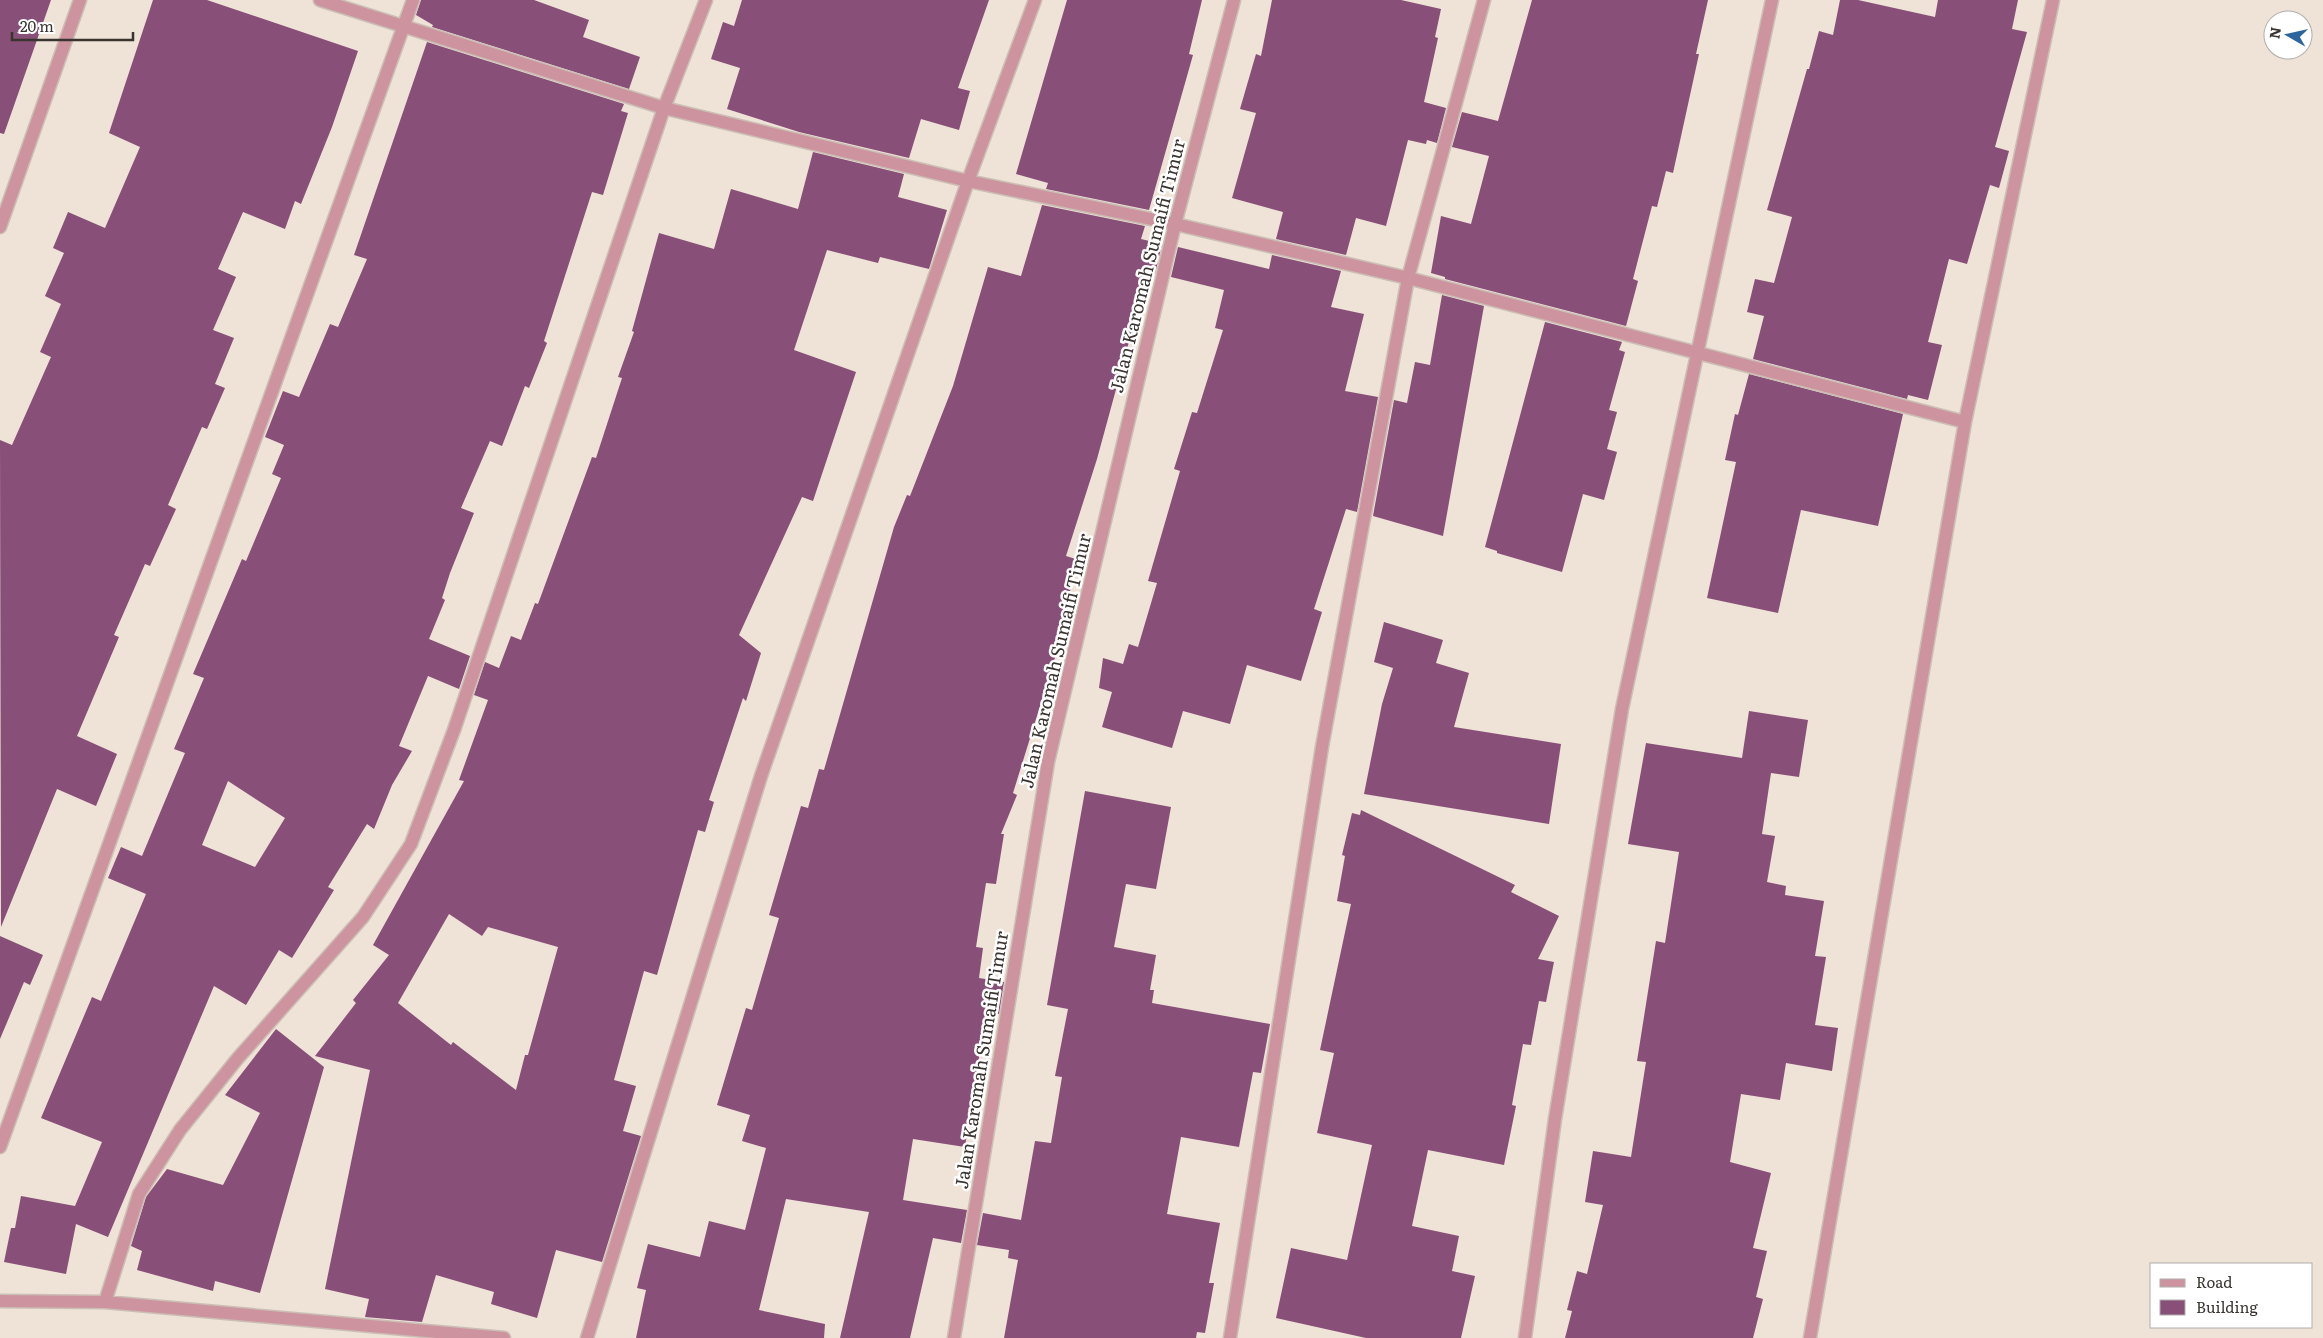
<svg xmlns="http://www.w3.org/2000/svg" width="2323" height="1338" viewBox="0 0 2323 1338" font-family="Literata,serif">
<rect width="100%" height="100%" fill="#efe2d6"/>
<path fill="#884f79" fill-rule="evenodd" d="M 0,0 L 51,0 L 4,134 L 0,133 Z
M 153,0 L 207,0 L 358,51 L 332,127 L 301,204 L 295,201 L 285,229 L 243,212 L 218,269 L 236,277 L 213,330 L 234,338 L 215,384 L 225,388 L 207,429 L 202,427 L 168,505 L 176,509 L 150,566 L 145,564 L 114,635 L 119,637 L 77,736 L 117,754 L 96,806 L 57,789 L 1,927 L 0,440 L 12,445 L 51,357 L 40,352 L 61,304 L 45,296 L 64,253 L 53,248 L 68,212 L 105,228 L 140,147 L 109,133 Z
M 421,0 L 534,0 L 589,20 L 583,37 L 640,57 L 629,89 L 432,27 L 433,25 L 416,15 Z
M 742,0 L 989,0 L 958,88 L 970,91 L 959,130 L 921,119 L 909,158 L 799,132 L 727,109 L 740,68 L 711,59 L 723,22 L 734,26 Z
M 1067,0 L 1202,0 L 1189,54 L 1193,55 L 1149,210 L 1046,189 L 1048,183 L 1016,174 Z
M 1272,0 L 1401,0 L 1441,9 L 1435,37 L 1438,38 L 1424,102 L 1446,108 L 1437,143 L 1427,140 L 1426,144 L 1408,140 L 1386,226 L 1356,218 L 1346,255 L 1276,239 L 1283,212 L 1232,198 L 1256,113 L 1240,109 L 1256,54 L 1261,56 Z
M 1532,0 L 1708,0 L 1696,54 L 1699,54 L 1673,173 L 1666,171 L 1657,207 L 1652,206 L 1633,279 L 1638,281 L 1626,326 L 1445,279 L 1445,277 L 1431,273 L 1441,216 L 1471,224 L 1489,156 L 1452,147 L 1462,112 L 1498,121 Z
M 1840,0 L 1858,0 L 1935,17 L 1938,0 L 2018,0 L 2012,29 L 2027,32 L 1995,147 L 2009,151 L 1999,188 L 1990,185 L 1967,264 L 1949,259 L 1928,342 L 1942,345 L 1928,400 L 1908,395 L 1907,399 L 1753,359 L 1764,316 L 1747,312 L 1755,279 L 1774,283 L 1792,217 L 1767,210 L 1807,69 L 1809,69 L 1819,31 L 1833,35 Z
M 427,42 L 624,104 L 621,111 L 628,113 L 603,195 L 592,192 L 544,341 L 547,343 L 529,388 L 525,386 L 502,446 L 490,441 L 461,508 L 474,513 L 450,573 L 442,598 L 445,600 L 429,639 L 470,656 L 459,689 L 428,676 L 399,746 L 412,751 L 392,785 L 374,829 L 367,824 L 328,887 L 334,890 L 292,958 L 279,950 L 246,1005 L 214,986 L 108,1237 L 76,1224 L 66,1274 L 4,1262 L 11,1228 L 15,1228 L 21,1196 L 75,1206 L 102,1142 L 41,1118 L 92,997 L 101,1001 L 146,894 L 108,878 L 121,847 L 142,856 L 185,753 L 174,749 L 204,678 L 193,674 L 242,559 L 246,561 L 281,478 L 272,474 L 284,445 L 265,437 L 283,391 L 299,397 L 330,324 L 338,327 L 367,259 L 354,255 ZM 228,781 L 285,818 L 255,867 L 202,845 Z
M 813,152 L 904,174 L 898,197 L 947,210 L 929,269 L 880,257 L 878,263 L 827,250 L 794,350 L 856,372 L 813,501 L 802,497 L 739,635 L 761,653 L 746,701 L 743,698 L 709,800 L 714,802 L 705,832 L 698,830 L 657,975 L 644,971 L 614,1080 L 636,1086 L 623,1131 L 641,1136 L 602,1262 L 556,1250 L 537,1318 L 491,1304 L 494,1292 L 436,1275 L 422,1322 L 365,1317 L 369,1299 L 325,1289 L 370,1070 L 315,1056 L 356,1003 L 353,1000 L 389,955 L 373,945 L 464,781 L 459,780 L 488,700 L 474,695 L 485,662 L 499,668 L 511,636 L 521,640 L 535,603 L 538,604 L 592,457 L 596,458 L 622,378 L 618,377 L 634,332 L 632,331 L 659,233 L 714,249 L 731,189 L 798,209 ZM 449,914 L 482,936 L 488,927 L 558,947 L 528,1055 L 525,1055 L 516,1090 L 453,1042 L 451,1045 L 398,1003 Z
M 1042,205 L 1145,226 L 1141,239 L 1162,244 L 1155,274 L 1148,272 L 1097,459 L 1066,556 L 1079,560 L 1055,644 L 1059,645 L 1013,793 L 1017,795 L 1001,834 L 1004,834 L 996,884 L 986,883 L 976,947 L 983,948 L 979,978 L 1004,982 L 999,1014 L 986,1013 L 965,1147 L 913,1139 L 903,1200 L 967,1210 L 961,1243 L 933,1238 L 910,1338 L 840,1338 L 869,1212 L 786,1199 L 759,1310 L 825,1324 L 824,1338 L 636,1338 L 646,1290 L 637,1288 L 648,1244 L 700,1257 L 709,1221 L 745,1230 L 766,1148 L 742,1141 L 750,1115 L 717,1105 L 746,1008 L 752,1010 L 779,918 L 769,915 L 801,806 L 808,808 L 819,769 L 824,770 L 894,527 L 907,495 L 910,496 L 953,386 L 988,267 L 1021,276 Z
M 1178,247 L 1269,269 L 1272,255 L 1341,271 L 1331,307 L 1364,314 L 1345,391 L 1378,397 L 1357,512 L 1346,509 L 1314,609 L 1322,612 L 1301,681 L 1247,665 L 1230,724 L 1183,711 L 1172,748 L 1102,727 L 1112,692 L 1099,688 L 1103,658 L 1123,664 L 1129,644 L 1138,647 L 1157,583 L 1148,581 L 1180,471 L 1174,469 L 1192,412 L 1197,413 L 1223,330 L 1215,328 L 1224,290 L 1171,277 Z
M 1442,295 L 1484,306 L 1443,536 L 1373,516 L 1394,400 L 1407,403 L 1415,362 L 1430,365 Z
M 1545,322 L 1622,342 L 1619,350 L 1625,352 L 1609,410 L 1617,412 L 1607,449 L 1617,452 L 1604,500 L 1583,494 L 1562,572 L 1497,553 L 1497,551 L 1485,547 Z
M 1749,374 L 1903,414 L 1878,526 L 1801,510 L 1778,613 L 1707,598 L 1736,462 L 1725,460 L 1735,414 L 1738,415 Z
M 1384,622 L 1443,640 L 1436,663 L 1469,673 L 1454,727 L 1561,744 L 1549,824 L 1364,794 L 1382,704 L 1393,668 L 1374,662 Z
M 1749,711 L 1808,720 L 1799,777 L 1771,773 L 1762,834 L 1775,836 L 1767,882 L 1786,886 L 1785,895 L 1824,901 L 1815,956 L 1826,957 L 1815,1025 L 1838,1028 L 1832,1071 L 1786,1063 L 1780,1100 L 1741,1094 L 1730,1162 L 1771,1173 L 1753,1248 L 1767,1251 L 1756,1297 L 1763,1299 L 1753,1338 L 1565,1338 L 1572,1311 L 1567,1310 L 1577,1271 L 1587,1274 L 1603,1205 L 1585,1202 L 1593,1151 L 1631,1157 L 1646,1062 L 1637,1061 L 1656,941 L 1665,943 L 1679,852 L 1628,844 L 1646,743 L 1742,758 Z
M 1085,791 L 1171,807 L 1156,889 L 1126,884 L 1114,947 L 1156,955 L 1150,990 L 1154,990 L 1152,1003 L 1270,1024 L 1261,1073 L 1253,1072 L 1239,1147 L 1181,1137 L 1167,1214 L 1220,1223 L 1209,1283 L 1214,1283 L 1205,1333 L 1197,1332 L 1196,1338 L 1004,1338 L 1018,1260 L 1008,1258 L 1009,1250 L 977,1245 L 983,1213 L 1021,1220 L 1035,1141 L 1051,1143 L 1062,1077 L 1055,1076 L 1068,1009 L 1047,1005 Z
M 1361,810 L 1515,885 L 1511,892 L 1559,916 L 1538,959 L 1554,962 L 1546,1002 L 1539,1001 L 1531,1045 L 1523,1044 L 1512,1105 L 1516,1106 L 1504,1165 L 1428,1150 L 1412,1226 L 1459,1236 L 1452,1271 L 1475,1276 L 1461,1338 L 1366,1338 L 1276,1318 L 1291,1248 L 1347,1260 L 1372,1145 L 1317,1133 L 1334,1053 L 1320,1050 L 1351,904 L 1337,901 L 1345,856 L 1342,855 L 1352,813 L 1360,815 Z
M 0,936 L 43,955 L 30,985 L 24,982 L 0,1039 Z
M 276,1029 L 324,1067 L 260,1293 L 215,1281 L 213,1291 L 137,1270 L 142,1251 L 131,1246 L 146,1197 L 167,1169 L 223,1185 L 260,1113 L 225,1095 Z"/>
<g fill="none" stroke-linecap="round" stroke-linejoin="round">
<g stroke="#cbbfb5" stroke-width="15">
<path id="minor" d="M 320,0 L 664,108 L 968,181 L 1175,224 L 1408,278 L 1965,422
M 0,1147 L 413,0
M 0,1301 L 105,1302 L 504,1338
M 105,1302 L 139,1194 L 180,1130 L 238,1058 L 363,917 L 411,844 L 454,730 L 664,108 L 706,0
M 587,1338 L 761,776 L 968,181 L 1035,0
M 954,1338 L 1048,762 L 1175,224 L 1234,0
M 1230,1338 L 1322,747 L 1408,278 L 1484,0
M 1525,1338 L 1555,1119 L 1622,709 L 1772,0
M 1810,1338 L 1965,422 L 2053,0"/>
</g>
<g stroke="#cbbfb5" stroke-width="15">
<path id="tertiary" d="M 0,227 L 80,0"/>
</g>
<use href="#minor" stroke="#cd94a0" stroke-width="12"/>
<use href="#tertiary" stroke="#cd94a0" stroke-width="12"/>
</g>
<g text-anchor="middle" stroke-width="5" stroke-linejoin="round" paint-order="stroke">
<g font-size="18" fill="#39342f" stroke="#fff">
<text transform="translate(1148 266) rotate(-76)" y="6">Jalan Karomah Sumaifi Timur</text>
<text transform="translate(1056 661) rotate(-77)" y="6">Jalan Karomah Sumaifi Timur</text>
<text transform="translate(982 1060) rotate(-81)" y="6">Jalan Karomah Sumaifi Timur</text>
</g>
</g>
<rect x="2150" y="1263" width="162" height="65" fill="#ffffff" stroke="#b0aeac"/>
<rect x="2160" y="1279" width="25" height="8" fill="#cd94a0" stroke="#b0aeac"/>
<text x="2196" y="1288" font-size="15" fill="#39342f">Road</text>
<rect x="2160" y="1300" width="25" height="15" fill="#884f79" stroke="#b0aeac"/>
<text x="2196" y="1313" font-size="15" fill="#39342f">Building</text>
<g transform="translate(2288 35) rotate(279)"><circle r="24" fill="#ffffff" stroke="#b0aeac"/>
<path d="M0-4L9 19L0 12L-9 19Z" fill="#2b659d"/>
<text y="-8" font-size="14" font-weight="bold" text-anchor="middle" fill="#39342f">N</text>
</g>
<path d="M12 32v8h121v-8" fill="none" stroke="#39342f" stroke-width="2.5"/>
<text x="20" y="32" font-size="15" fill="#39342f" stroke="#ffffff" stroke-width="4" paint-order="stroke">20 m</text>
</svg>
